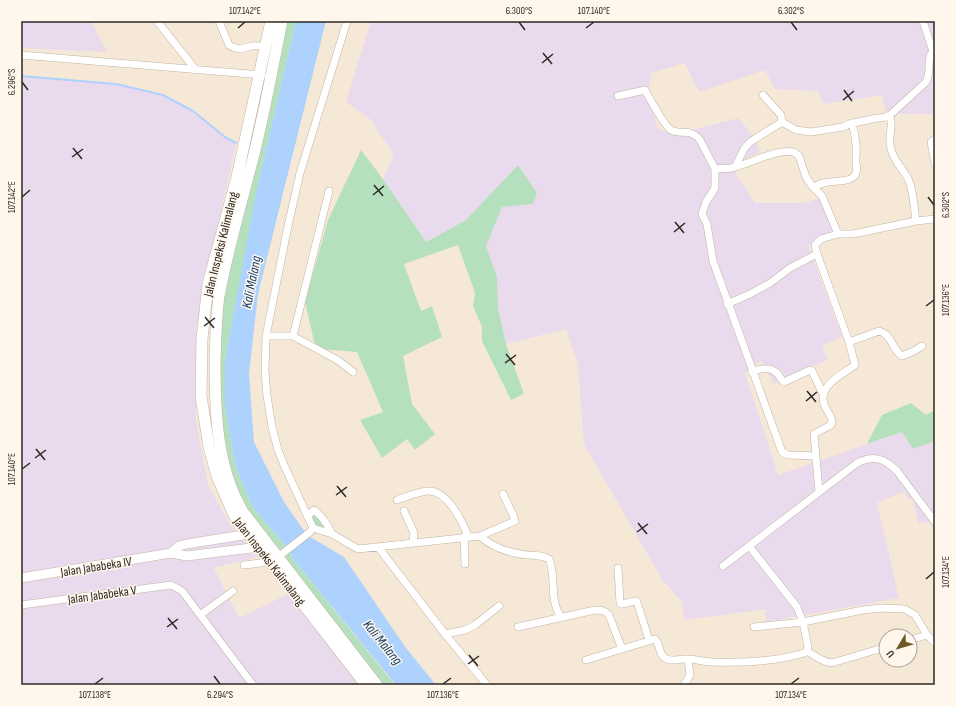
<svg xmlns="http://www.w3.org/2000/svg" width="956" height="706" viewBox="0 0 956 706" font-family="'Sofia Sans Condensed',sans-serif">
<rect width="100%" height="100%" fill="#f6e8d7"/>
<path fill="#eadaed" d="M 21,21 L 91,21 L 107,52 L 21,48 Z
M 371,21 L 935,21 L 935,114 L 887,114 L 882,95 L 824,104 L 818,91 L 775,89 L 765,70 L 699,92 L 685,63 L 651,73 L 648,94 L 658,129 L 676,134 L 738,118 L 753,136 L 760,152 L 731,166 L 755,203 L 805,203 L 819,198 L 836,235 L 808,245 L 842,337 L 822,346 L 827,360 L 774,384 L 761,361 L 745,373 L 778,475 L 902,432 L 913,449 L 935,441 L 935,535 L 931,522 L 918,523 L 913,500 L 907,498 L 905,491 L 877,503 L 899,598 L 766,622 L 766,609 L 685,620 L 681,600 L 663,581 L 584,444 L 578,364 L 566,329 L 506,344 L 498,308 L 497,277 L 486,246 L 502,207 L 533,204 L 537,193 L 518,165 L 466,220 L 426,242 L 383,179 L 394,155 L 370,119 L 346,102 Z
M 21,76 L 116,84 L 163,95 L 193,111 L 225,137 L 236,143 L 196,327 L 196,421 L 208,485 L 228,521 L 258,557 L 214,568 L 239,618 L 288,594 L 358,685 L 21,685 Z"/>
<path fill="#b5e0be" d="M 282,21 L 296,21 L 262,168 L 225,360 L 225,406 L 235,465 L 252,506 L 288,549 L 293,559 L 395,685 L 377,685 L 266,542 L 226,472 L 216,333 Z
M 361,150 L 383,179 L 426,242 L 466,220 L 518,165 L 537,193 L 533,204 L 502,207 L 486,246 L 497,277 L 498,308 L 506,344 L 524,394 L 511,400 L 482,341 L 482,327 L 473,306 L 475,293 L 458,245 L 404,264 L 421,311 L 432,306 L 442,337 L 403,356 L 412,404 L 435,434 L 415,450 L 407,439 L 382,458 L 360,420 L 383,412 L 357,352 L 316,349 L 305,302 L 328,220 Z
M 911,403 L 926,415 L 935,410 L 935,441 L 913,449 L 902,432 L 867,444 L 882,415 Z
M 314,510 L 332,534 L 313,528 L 307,516 Z"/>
<path fill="#aed2fe" d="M 296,21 L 326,21 L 258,294 L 249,374 L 254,442 L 284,502 L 307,535 L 344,557 L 406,648 L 436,685 L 396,685 L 293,559 L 288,549 L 252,506 L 235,465 L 225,406 L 225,360 L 256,193 Z"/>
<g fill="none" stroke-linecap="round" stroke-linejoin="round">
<path stroke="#aed2fe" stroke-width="2" d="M 21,76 L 116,84 L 163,95 L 193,111 L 225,137 L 236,143
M 261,149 L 268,150"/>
<path stroke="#aed2fe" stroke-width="12" d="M 348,599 L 417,685"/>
<g stroke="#c1b4a4" stroke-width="8">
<path id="minor" d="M 157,21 L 195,69
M 219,21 L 229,45 C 237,51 244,48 252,46 C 257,45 261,46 266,47
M 347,21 L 300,173 L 288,226 L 266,336 L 265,371 L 267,396 L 272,427 L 278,450 L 284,465 L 313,528 L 332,534 L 358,549 L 480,536 L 515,521 L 514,517 L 503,494
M 923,21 L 935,58
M 21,55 L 262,75
M 618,96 L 645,90 C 650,99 665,127 671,130 C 682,136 689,127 700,140 L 715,169 C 720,168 726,169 731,168 C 752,164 772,149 794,152 L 799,156 L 806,177 L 812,186 L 822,196 L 838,234
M 890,115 C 894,127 887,137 891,149 C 894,162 904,169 909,181 C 914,194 914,208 916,221
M 782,122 L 796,130 L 811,132 L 843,127 L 849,124 L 872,119 L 886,117 L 890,115 L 926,82 C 932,71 926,59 933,51
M 935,139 L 931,142 L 935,163
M 735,167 L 744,149 L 750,142 L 782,122 L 781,115 L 763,95
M 715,169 L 715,188 L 706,202 L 702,214 L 707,224 L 713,261 L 782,452 L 788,455 L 816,456
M 814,188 C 824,177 852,186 856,173 C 858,168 855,162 856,157 C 857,146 855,134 852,123
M 329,191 L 293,336 L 339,361 L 353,372
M 727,304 L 750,294 L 770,283 L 790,268 L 817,254
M 266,336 L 293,336
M 849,342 L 879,331 C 893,335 891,349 902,356 L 914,351 L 922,346
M 752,372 C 761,368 770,366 778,374 C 780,377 781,380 784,382 L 810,370 L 812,371 L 823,394
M 819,492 L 814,434 L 831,425 L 832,421 C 831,415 826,410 824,404 C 818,385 843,374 855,365 L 849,342 L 817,254 L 815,245 L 821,239 L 838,234 L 853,234 L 916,221 L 935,219
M 397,500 C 406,497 417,492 427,491 C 447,489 462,521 468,536
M 404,511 L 414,533 L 413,542
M 307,516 L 314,510 C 323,517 327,524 332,534
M 480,536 C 493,548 509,553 527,555 C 534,555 542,555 549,559 C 557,577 548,601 562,618
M 464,537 L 465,564
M 749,546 L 797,607 L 803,622 L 808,647 L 807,651
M 378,547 L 445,634 L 487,685
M 278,557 L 310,532 L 313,528
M 244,565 L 270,562
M 723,566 L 857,463 C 874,455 884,458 897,471 L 935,522
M 618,568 L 620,603 L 622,604 L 635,601 L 637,602 L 649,640
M 21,605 L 171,585 L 182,591 L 253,685
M 200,615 L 233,591
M 518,627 L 595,610 C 601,610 604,610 609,615 L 622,649 L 655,639 C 661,645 658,656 667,659 C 673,662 682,658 688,659 C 696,659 704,662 712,662 C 743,663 775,662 804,653 L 807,651
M 754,627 L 803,622 L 863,610 L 881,608 L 905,609 L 915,615 L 927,635 L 935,643
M 445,634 L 465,630 L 475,625 L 499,606
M 910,640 L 927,635
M 807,651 C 815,656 822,662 832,663 L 886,647
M 586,660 L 622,649
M 684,685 L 690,675 L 688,659"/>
</g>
<g stroke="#c1b4a4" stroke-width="10">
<path id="tertiary" d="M 171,553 L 179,546 L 187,544 L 249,534 L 253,532
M 21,578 L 171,553 L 187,556 L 259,547 L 264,544"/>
</g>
<g stroke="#c1b4a4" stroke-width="12">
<path id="primary" d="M 271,21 L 237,177 L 208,284 L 202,339 L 201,396 L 209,447 L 217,476 L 234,515 L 366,685
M 282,21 C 273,65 265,110 254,154 C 242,201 228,248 219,296 C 216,316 216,338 215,359 C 215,410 216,467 243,512 L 377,685"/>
</g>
<use href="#minor" stroke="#fff" stroke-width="7"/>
<use href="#tertiary" stroke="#fff" stroke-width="9"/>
<use href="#primary" stroke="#fff" stroke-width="11"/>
</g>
<path fill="none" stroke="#2d2822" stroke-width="1.5" d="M 519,22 L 525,30M 791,22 L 797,30M 238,28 L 245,22M 586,28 L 594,22M 543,53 L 552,64M 542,63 L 553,54M 22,82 L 28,90M 844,90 L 852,101M 843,100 L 854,91M 73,148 L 82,159M 72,157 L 83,149M 374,185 L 383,196M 373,195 L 384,186M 22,197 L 30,190M 928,197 L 934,205M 675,222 L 684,233M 674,232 L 685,223M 926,306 L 934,300M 205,317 L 214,328M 204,326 L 215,318M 506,354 L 515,365M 505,363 L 516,355M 807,391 L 816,402M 806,401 L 817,392M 36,449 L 45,460M 35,458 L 46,450M 22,469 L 30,463M 337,486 L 346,497M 336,495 L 347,487M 638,523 L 647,534M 637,532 L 648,524M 926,579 L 934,572M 168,618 L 177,629M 167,627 L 178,619M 469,655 L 478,666M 468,664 L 479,656M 214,676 L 220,684M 95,684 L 103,678M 443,684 L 451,678M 791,684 L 799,678"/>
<g text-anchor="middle" stroke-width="3" stroke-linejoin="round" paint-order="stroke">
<g font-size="13" fill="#2d2822" stroke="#fff6ec">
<text transform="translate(220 244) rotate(-76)" y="5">Jalan Inspeksi Kalimalang</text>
<text transform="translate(270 561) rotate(52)" y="5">Jalan Inspeksi Kalimalang</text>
<text transform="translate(96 566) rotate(-9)" y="5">Jalan Jababeka IV</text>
<text transform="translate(102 594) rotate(-8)" y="5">Jalan Jababeka V</text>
</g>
<g font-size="14" font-style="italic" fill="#123e6e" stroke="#fff6ec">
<text transform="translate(251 282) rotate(-79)" y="5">Kali Malang</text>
<text transform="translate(383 642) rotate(51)" y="5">Kali Malang</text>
</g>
</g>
<rect width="956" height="706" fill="none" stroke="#fff6ec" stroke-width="44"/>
<g transform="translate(898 648) rotate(232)"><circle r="19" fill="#fff6ec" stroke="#aba49b"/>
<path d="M0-3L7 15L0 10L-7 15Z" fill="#6d5827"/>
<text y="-6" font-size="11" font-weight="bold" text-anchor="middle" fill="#2d2822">U</text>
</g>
<rect x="22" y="22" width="912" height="662" fill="none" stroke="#2d2822" stroke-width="1.5"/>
<g font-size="10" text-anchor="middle" fill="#2d2822">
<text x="245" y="14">107.142°E</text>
<text x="519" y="14">6.300°S</text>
<text x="594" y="14">107.140°E</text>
<text x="791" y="14">6.302°S</text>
<text transform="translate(11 82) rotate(-90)" y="4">6.296°S</text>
<text transform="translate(11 197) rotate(-90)" y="4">107.142°E</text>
<text transform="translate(945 205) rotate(-90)" y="4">6.302°S</text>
<text transform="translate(945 300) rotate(-90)" y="4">107.136°E</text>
<text transform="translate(11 469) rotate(-90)" y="4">107.140°E</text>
<text transform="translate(945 572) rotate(-90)" y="4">107.134°E</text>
<text x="95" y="698">107.138°E</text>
<text x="220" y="698">6.294°S</text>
<text x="443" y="698">107.136°E</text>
<text x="791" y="698">107.134°E</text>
</g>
</svg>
